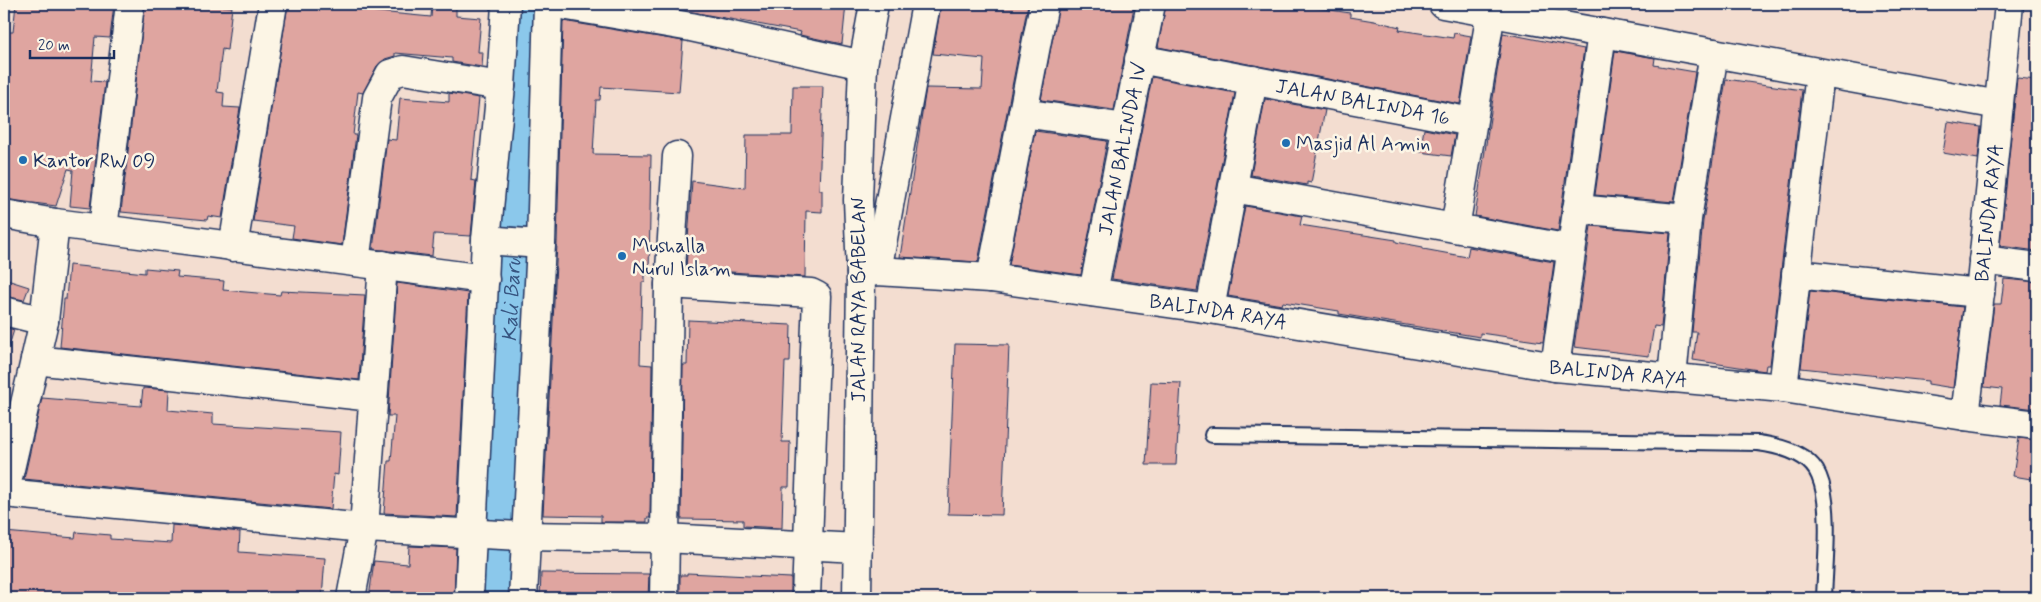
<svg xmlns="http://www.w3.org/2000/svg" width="2041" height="602" viewBox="0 0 2041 602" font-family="Mynerve,sans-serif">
<rect width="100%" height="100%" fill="#f3ddd0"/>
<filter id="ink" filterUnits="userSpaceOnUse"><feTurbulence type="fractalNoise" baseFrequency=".02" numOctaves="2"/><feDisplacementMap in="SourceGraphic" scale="10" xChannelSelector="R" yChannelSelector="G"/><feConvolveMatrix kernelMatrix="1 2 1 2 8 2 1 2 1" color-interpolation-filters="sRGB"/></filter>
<g filter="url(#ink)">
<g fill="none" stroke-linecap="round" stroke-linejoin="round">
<path stroke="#8bc8eb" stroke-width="50" id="s1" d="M 497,598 L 525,4"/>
</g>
<path fill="#dfa5a0" stroke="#1b2f5e" d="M 16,4 L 114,4 L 110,38 L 95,37 L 91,81 L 105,82 L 90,208 L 70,206 L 73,170 L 68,169 L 56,206 L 4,199 L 6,128 L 4,125 L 7,99 L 4,98 L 4,77 L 8,32 L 13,32 Z
M 145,4 L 200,4 L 232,7 L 227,50 L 222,49 L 217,92 L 224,93 L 223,107 L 240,108 L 222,218 L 208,216 L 207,220 L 121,212 Z
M 288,4 L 368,4 L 368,11 L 431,17 L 432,4 L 456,4 L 456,16 L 481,18 L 478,52 L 483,52 L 482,67 L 452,62 L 452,58 L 395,53 L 395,56 L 385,59 L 377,66 L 363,93 L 358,92 L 353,135 L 356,135 L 342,245 L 292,238 L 294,226 L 253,221 Z
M 648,4 L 846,4 L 842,44 L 800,35 L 801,32 Z
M 941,4 L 1028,4 L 978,262 L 900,257 L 926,88 L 982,89 L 984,59 L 933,54 Z
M 1059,4 L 1113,4 L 1134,7 L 1114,110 L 1041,100 Z
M 1166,4 L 1291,4 L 1350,13 L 1350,17 L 1374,21 L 1400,27 L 1399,30 L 1453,38 L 1454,33 L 1471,36 L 1460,104 L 1158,47 Z
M 563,21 L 683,41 L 679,92 L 601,87 L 600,100 L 596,100 L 593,154 L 651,155 L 649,274 L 645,274 L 645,282 L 642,282 L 640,364 L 652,365 L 650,518 L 647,518 L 647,522 L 601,522 L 601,516 L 543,515 L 557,244 Z
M 1503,33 L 1584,49 L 1558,231 L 1475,216 Z
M 1615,51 L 1655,58 L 1654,65 L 1695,72 L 1674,202 L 1595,195 Z
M 1152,77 L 1235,93 L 1197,291 L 1112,279 Z
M 2017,78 L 2037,80 L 2037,251 L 2000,246 Z
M 1726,79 L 1802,90 L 1770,365 L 1766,365 L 1765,371 L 1693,360 L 1697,332 L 1692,332 L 1703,221 Z
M 793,86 L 823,86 L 819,190 L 822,190 L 822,212 L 806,211 L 805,277 L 686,269 L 692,181 L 745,188 L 746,135 L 792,135 Z
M 449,93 L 479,98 L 471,180 L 476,181 L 471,236 L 434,234 L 432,256 L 373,249 L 387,139 L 396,140 L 400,98 L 449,102 Z
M 1265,99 L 1325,110 L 1311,183 L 1307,182 L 1307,185 L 1251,175 Z
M 1948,122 L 1981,127 L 1978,159 L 1943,153 Z
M 1424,129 L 1455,135 L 1451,156 L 1420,152 Z
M 1035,131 L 1107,141 L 1081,275 L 1009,265 Z
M 1245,206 L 1302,216 L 1300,225 L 1396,240 L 1396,242 L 1423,247 L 1423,249 L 1467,257 L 1469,247 L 1554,262 L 1543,342 L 1480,333 L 1480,337 L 1339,314 L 1339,311 L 1283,302 L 1282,305 L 1228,296 Z
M 1591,226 L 1670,233 L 1661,327 L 1654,326 L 1649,356 L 1574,347 Z
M 69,265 L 145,273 L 145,268 L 178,271 L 177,277 L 224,281 L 223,290 L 280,295 L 281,291 L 365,295 L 359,380 L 60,347 L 64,299 L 66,299 Z
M 4,279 L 29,287 L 24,300 L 4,296 Z
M 2004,279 L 2037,282 L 2037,409 L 2000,405 L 2002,389 L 1984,387 L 1994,304 L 2001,304 Z
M 397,283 L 468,293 L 457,517 L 384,513 L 388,461 L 391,461 L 395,416 L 388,416 Z
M 1810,291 L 1963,307 L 1953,388 L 1928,384 L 1928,381 L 1801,368 Z
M 688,320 L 791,325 L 790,362 L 785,362 L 782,442 L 790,442 L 789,487 L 783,487 L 782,528 L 743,526 L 743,520 L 681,519 L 683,365 L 687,365 Z
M 4,327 L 14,330 L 8,349 L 4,348 Z
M 955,344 L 1009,345 L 1002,515 L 948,514 Z
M 1151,382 L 1181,383 L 1176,465 L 1146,465 Z
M 143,388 L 169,390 L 168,410 L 213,414 L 213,424 L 341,432 L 338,475 L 334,474 L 331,509 L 24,479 L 42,398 L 141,406 Z
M 2019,438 L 2037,440 L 2037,480 L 2013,476 Z
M 172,525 L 240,532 L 239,552 L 325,558 L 322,598 L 194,593 L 193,598 L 4,598 L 4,532 L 75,538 L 76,532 L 110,535 L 110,539 L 171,543 Z
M 409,546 L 456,548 L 454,598 L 369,598 L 374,561 L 408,564 Z
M 541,573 L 649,574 L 648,598 L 540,598 Z
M 687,573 L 791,578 L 791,598 L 680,598 L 680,575 L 687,575 Z"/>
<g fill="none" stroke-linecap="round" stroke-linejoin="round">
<g stroke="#1b2f5e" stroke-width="18">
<path id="service" d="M 1212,435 L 1758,443 C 1780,446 1810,453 1819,476 C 1832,506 1825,566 1824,598"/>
</g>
<g stroke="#1b2f5e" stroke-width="31">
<g id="minor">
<path d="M 556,4 L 691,27 L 863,65"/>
<path d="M 1443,4 L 1999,105"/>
<path id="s2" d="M 1139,59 L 1472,122"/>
<path d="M 1023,113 L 1126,128"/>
<path d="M 1233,188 L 1571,249"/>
<path d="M 1577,209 L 1687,219"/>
<path d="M 4,214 L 55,223 L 485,279"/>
<path d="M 1455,228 L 1491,12"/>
<path d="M 103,229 L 130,4"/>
<path d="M 486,240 L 541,244"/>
<path d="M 233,247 L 273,4"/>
<path d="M 1983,260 L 2037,267"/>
<path d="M 355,262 L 377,98 L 390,74 L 403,70 L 501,86"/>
<path d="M 877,271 L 926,4"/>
<path id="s3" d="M 861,273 L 877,271 L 991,278 L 1210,309 L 1555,367 L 1783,388 L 1965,416 L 1980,293 L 2009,4"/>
<path d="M 1796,274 L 1980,293"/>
<path d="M 991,278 L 1044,4"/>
<path d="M 669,284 L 811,293 L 817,296 L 806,598"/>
<path id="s4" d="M 1093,292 L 1151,4"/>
<path d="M 1210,309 L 1253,80"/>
<path d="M 4,311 L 44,321"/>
<path d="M 35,360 L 373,397"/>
<path d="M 1555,367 L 1602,33"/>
<path d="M 1672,378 L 1687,219 L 1714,53"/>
<path d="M 1783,388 L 1820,73"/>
<path d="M 1965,416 L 2037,425"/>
<path d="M 4,493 L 364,528 L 519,536 L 664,538 L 858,548"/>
<path d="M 4,495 L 44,321 L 55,223"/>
<path d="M 351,598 L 364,528 L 383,265"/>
<path d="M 469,598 L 486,240 L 501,86 L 506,4"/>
<path d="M 523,598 L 541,244 L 548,4"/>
<path d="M 664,598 L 669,287 L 677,156"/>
</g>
</g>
<g stroke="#1b2f5e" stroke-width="31">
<path id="primary" d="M 857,598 L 861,273 L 858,200 L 863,65 L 874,4"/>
</g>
<use href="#service" stroke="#fcf5e5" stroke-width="14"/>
<use href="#minor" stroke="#fcf5e5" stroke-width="28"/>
<use href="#primary" stroke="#fcf5e5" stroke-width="28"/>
</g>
</g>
<g fill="#1f6fb2" stroke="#fcf5e5" stroke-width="2">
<circle cx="1286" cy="143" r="5"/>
<circle cx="23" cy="160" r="5"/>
<circle cx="622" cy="256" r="5"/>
</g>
<g text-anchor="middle" stroke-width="5" stroke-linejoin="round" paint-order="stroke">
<g font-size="20" fill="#1b2f5e" stroke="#fcf5e5">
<text dy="7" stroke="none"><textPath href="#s2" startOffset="228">JALAN BALINDA 16</textPath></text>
<text dy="7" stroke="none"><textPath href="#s4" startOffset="146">JALAN BALINDA IV</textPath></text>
<text dy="7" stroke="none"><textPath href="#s3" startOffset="1319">BALINDA RAYA</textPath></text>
<text transform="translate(858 300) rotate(-90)" y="7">JALAN RAYA BABELAN</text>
<text dy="7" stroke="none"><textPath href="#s3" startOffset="360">BALINDA RAYA</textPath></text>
<text dy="7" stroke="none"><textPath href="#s3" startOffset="765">BALINDA RAYA</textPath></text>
</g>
<g font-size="20" fill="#1b2f5e" stroke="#fcf5e5" text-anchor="start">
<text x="1296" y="150">Masjid Al Amin</text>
<text x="33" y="167">Kantor RW 09</text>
<text x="632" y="252">Mushalla<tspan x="632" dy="23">Nurul Islam</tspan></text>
</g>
<g font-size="21" font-style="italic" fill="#375581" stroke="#fcf5e5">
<text dy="7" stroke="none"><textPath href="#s1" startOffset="298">Kali Baru</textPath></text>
</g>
</g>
<rect width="2041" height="602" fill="none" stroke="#fcf5e5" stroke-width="20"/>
<rect x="10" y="10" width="2021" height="582" fill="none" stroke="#1b2f5e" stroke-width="2" filter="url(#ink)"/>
<path d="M30 50v8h84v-8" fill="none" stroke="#1b2f5e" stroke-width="2.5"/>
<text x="38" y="50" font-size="15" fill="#1b2f5e" stroke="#fcf5e5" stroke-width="4" paint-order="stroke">20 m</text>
</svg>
